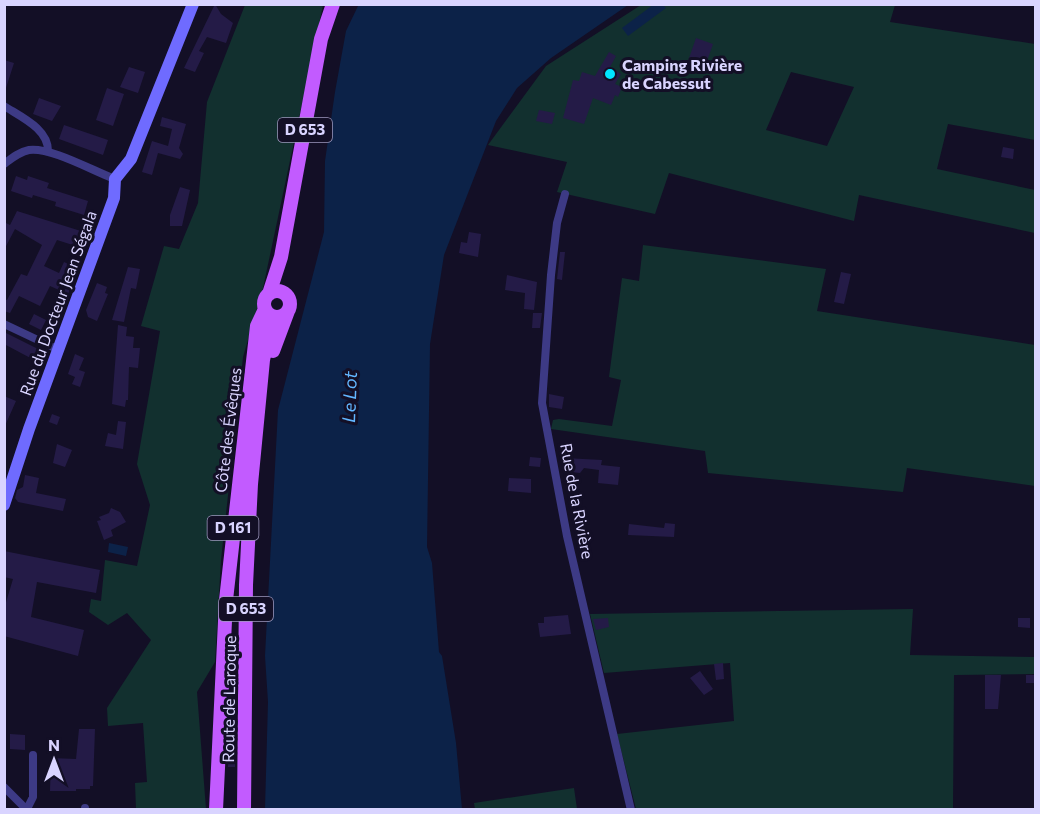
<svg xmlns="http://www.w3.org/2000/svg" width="1040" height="814" viewBox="0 0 1040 814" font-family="Commissioner,sans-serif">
<rect width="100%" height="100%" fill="#130f26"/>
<path fill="#12302f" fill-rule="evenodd" d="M 245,5 L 323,5 L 263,288 L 243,357 L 221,560 L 215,662 L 197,692 L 206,809 L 136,809 L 135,783 L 147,782 L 143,723 L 108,726 L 107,708 L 151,640 L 127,613 L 108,625 L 89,612 L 91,599 L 101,601 L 105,560 L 137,566 L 150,505 L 137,464 L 160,331 L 141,326 L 164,246 L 179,249 L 198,203 L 207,102 Z
M 641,5 L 895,5 L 890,22 L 1035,44 L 1035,140 L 948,124 L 937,169 L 1035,190 L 1035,233 L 859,195 L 854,221 L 669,173 L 655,214 L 557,192 L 567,162 L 488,145 L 546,66 ZM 791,72 L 854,87 L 827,146 L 766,130 Z
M 643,245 L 826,269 L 817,311 L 1035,345 L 1035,486 L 907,468 L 903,492 L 708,473 L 705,451 L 551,429 L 553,420 L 559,419 L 612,426 L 621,380 L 609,377 L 622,278 L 639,281 Z
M 913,609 L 910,655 L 1035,657 L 1035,674 L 954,675 L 953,809 L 636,809 L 617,734 L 734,721 L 730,663 L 604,673 L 590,614 Z
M 574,788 L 577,809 L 475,809 L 474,803 Z"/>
<path fill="#0c2248" d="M 359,4 L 628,5 L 551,58 L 517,88 L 496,121 L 444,255 L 430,344 L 427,547 L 432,563 L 439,652 L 442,656 L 456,743 L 462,809 L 265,809 L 268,702 L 265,656 L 278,410 L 324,232 L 325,161 L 335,92 L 346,31 Z
M 653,5 L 663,5 L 666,8 L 628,36 L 622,28 Z
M 109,543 L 128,547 L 126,556 L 108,552 Z"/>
<path fill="#241b47" d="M 215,4 L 221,14 L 233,23 L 226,43 L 207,37 L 199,51 L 204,53 L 195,72 L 184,68 Z
M 696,38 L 713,44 L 707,61 L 704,60 L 702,65 L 688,61 Z
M 609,52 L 616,56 L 610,67 L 621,74 L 615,84 L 622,87 L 618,97 L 615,95 L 611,105 L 593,98 L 584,124 L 563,118 L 573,80 L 579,81 L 582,72 L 595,76 Z
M 4,60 L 14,63 L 6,88 L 4,88 Z
M 129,67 L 145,72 L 138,93 L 120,87 Z
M 107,88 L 124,94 L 113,126 L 96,120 Z
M 39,98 L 61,106 L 52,121 L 33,114 Z
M 539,110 L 555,113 L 552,124 L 536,121 Z
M 162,117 L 186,124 L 179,148 L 183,154 L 180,159 L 158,153 L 152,175 L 142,172 L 152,141 L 168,146 L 172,129 L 160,126 Z
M 64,125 L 108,140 L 103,155 L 59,139 Z
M 1003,147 L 1014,149 L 1013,159 L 1001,157 Z
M 16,176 L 27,180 L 28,176 L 49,183 L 47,188 L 88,201 L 84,215 L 55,206 L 56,202 L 33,195 L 32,198 L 11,191 Z
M 180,187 L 190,190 L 182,226 L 170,226 L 170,215 Z
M 17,211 L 84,232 L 79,247 L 57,240 L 44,266 L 59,273 L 64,262 L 79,269 L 68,294 L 50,286 L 40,306 L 19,296 L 10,313 L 4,311 L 4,299 L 7,300 L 21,274 L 27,276 L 42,245 L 15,229 L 4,250 L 4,222 L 10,225 Z
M 469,232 L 481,234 L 478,257 L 459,253 L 461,242 L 467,243 Z
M 560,252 L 565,252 L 562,280 L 557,279 Z
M 128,267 L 140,269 L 136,289 L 131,288 L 124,322 L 112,320 Z
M 841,272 L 851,274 L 844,304 L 834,302 Z
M 507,275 L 537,282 L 534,310 L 524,309 L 525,293 L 505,290 Z
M 97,283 L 107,287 L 105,293 L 108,294 L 97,321 L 88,317 L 86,310 Z
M 533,313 L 542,313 L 540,328 L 532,328 Z
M 34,314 L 46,320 L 41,330 L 29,324 Z
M 118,325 L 127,327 L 126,336 L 134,337 L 133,348 L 140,348 L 138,368 L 129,367 L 128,400 L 126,400 L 125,407 L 112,404 Z
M 4,332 L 44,352 L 38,362 L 4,344 Z
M 75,354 L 84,358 L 79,370 L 85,372 L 80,387 L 72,384 L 75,377 L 68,374 Z
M 549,394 L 564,397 L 562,409 L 549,407 Z
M 4,396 L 16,401 L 4,428 Z
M 52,414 L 60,417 L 57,425 L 49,422 Z
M 118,421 L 126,422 L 123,449 L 105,446 L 108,433 L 116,435 Z
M 57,444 L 72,450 L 65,467 L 53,463 Z
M 530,457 L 541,458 L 540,467 L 529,466 Z
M 564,458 L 602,460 L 601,465 L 620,467 L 618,485 L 598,483 L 599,470 L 584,468 L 580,473 L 562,471 Z
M 25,475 L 39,478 L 36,493 L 66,499 L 63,511 L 18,502 L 15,498 L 17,490 L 23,487 Z
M 509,478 L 531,479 L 531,493 L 508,491 Z
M 111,508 L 120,512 L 126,522 L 111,530 L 113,536 L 104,540 L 97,521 L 101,520 L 99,517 L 109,513 Z
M 665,523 L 675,524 L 674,537 L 628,535 L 629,524 L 664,528 Z
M 4,551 L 100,570 L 96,593 L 37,582 L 31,617 L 84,630 L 78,656 L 4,636 L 4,609 L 13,579 L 4,577 Z
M 568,615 L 571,634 L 540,637 L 538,623 L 544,623 L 544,617 Z
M 608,618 L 609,627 L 596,630 L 593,619 Z
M 1018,618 L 1030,618 L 1030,628 L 1018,627 Z
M 723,663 L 724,679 L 716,680 L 714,664 Z
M 700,671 L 713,689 L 704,695 L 690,678 Z
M 985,675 L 1001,675 L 998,709 L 985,709 Z
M 1026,675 L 1035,675 L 1035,683 L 1026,683 Z
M 231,693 L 236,693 L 236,708 L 230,708 Z
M 79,729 L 95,729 L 93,786 L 90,786 L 90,789 L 76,789 L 76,791 L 50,791 L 51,758 L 76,759 Z
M 10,734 L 25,735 L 25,750 L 10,749 Z
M 229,734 L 236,734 L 235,767 L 228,767 Z"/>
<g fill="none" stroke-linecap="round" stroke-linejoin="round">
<path stroke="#3d3a85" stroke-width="8" d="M 4,106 C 21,117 49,129 48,152
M 4,164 C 12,158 19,152 29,150 C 51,147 93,171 115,179
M 565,194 L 557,223 L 551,275 L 542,403 L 567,536 L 631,810
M 4,324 L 59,350
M 4,787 L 27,810
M 85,808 L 85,810
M 27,809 L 33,797 L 33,755"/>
<path stroke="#6f6bff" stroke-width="12" d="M 4,505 L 29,429 L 114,198 L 115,179 L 131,159 L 193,4"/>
<path stroke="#c25bff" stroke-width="14" d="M264 304a13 13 0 1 1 26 0a13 13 0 1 1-26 0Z
M 269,294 L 281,257 L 321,39 L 333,4
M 273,351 L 288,311
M 216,810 L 226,600 L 257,326 L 265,309
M 244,810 L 246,585 L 251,484 L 263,360 L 272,316"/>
</g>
<circle fill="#00e5ff" stroke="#130f26" stroke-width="2" cx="610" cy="74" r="6"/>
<g text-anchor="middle" stroke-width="6" stroke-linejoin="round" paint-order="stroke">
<g fill="#130f26" stroke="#9e99be" stroke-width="1.5">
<rect x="278" y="118" width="54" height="24" rx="4.5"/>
<rect x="207.5" y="516" width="51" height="24" rx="4.5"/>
<rect x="219" y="597" width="54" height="24" rx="4.5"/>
</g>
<g font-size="15" font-weight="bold" fill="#d9d4ff">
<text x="305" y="135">D 653</text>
<text x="233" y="533">D 161</text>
<text x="246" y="614">D 653</text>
</g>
<g font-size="16" font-weight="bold" fill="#d9d4ff" stroke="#130f26" text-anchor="start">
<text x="622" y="71">Camping Rivière<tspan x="622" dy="18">de Cabessut</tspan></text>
</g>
<g font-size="16" fill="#d9d4ff" stroke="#130f26">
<text transform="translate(58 303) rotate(-70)" y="6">Rue du Docteur Jean Ségala</text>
<text transform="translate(228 430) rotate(-83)" y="6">Côte des Évêques</text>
<text transform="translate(577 501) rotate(79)" y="6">Rue de la Rivière</text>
<text transform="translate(229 699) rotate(-89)" y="6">Route de Laroque</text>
</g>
<g font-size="18" font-style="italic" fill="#62b6ff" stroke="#130f26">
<text transform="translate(350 397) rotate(-88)" y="6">Le Lot</text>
</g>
</g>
<rect width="1040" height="814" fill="none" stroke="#d9d4ff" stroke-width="12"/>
<g transform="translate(54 760)" stroke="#130f26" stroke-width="4.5" paint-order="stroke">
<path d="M0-4.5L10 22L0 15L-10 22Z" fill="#d9d4ff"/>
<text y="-9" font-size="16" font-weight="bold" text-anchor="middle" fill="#d9d4ff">N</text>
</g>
</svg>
